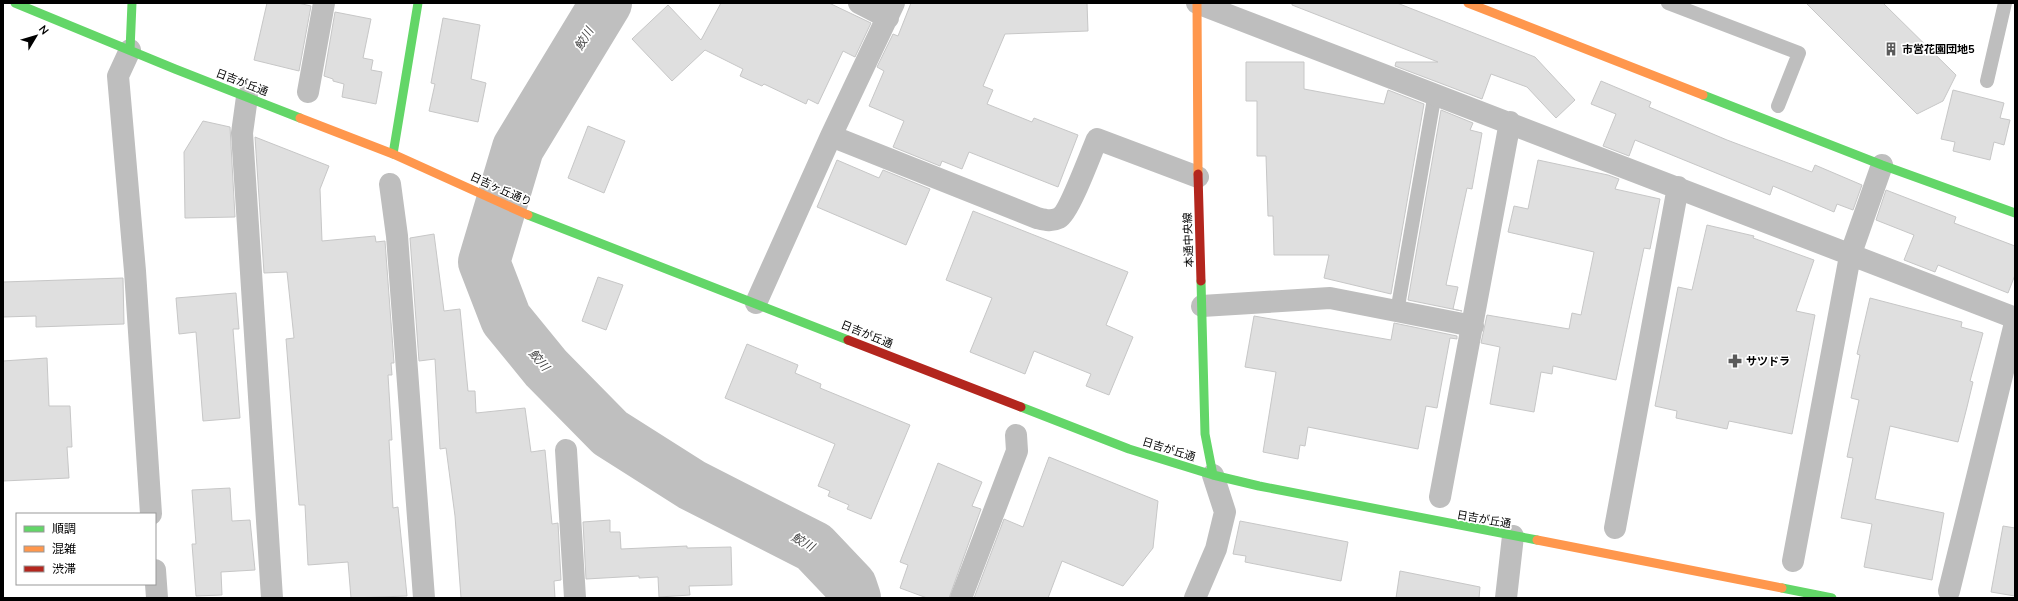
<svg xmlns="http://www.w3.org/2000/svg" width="2018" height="601" viewBox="0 0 2018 601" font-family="'Nunito Sans','Noto Sans JP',sans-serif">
<rect width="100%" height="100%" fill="#fff"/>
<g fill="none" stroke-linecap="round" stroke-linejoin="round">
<path stroke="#bfbfbf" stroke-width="52" d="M 606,3 L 518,148 L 484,262 L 506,319 L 546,368 L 610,433 L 692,485 L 814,547 L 851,586 L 855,598"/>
</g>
<path fill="#dfdfdf" stroke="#c7c7c7" d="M 267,3 L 298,3 L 311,6 L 299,71 L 254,60 Z
M 721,3 L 829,3 L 871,23 L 855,57 L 843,51 L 818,104 L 808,99 L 806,104 L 764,84 L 762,86 L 740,76 L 743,69 L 705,50 L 672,81 L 632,39 L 668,5 L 701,40 Z
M 911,3 L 1087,3 L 1088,31 L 1005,34 L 983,86 L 993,90 L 987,104 L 1032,122 L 1034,118 L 1078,135 L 1058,187 L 969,152 L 962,169 L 942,161 L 940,166 L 893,147 L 904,121 L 869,106 L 884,71 L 877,67 L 893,34 L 898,36 Z
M 1292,3 L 1397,3 L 1535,57 L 1575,100 L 1556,118 L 1527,87 L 1491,74 L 1482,99 L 1395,66 L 1396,62 L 1438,62 L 1292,5 Z
M 1806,3 L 1883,3 L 1956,75 L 1943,101 L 1917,114 Z
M 335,12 L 371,19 L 363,58 L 373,60 L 371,70 L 382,72 L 376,104 L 342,97 L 344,84 L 333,81 L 333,79 L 324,76 Z
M 443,18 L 480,25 L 471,79 L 486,83 L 478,122 L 429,111 L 435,84 L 431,83 Z
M 1246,62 L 1304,62 L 1304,89 L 1384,104 L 1388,90 L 1424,104 L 1391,294 L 1324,278 L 1329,255 L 1274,255 L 1273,216 L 1268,216 L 1266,156 L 1257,156 L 1257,101 L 1246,101 Z
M 1601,81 L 1651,102 L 1649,107 L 1727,140 L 1812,172 L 1815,165 L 1862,185 L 1853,210 L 1837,204 L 1834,212 L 1773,186 L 1770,195 L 1635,140 L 1629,156 L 1603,146 L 1616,114 L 1591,104 Z
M 1953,90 L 2004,103 L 2000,118 L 2010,120 L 2004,145 L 1994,142 L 1990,160 L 1953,151 L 1955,142 L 1941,139 Z
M 1441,110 L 1473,123 L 1470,130 L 1482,133 L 1472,189 L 1467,188 L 1446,285 L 1458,287 L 1453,309 L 1462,311 L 1408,300 Z
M 203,121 L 230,127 L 235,217 L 185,218 L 184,152 Z
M 588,126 L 625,141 L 604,193 L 568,178 Z
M 255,137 L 329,166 L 320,189 L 322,241 L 375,236 L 376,242 L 385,241 L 394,363 L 391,363 L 392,375 L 388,375 L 392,440 L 389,440 L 393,508 L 398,507 L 407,596 L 351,598 L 348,562 L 308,565 L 305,505 L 299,505 L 286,339 L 294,338 L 287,272 L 264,273 Z
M 837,160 L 879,178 L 883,170 L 930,189 L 906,245 L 817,207 Z
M 1538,160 L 1608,175 L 1619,179 L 1615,189 L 1660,199 L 1650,249 L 1644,248 L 1616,380 L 1553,366 L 1552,374 L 1541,372 L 1534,412 L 1490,404 L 1500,347 L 1481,343 L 1487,315 L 1569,329 L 1572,313 L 1581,315 L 1594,252 L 1508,232 L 1514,206 L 1528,209 Z
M 1886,190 L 1956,217 L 1954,223 L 2015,246 L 2015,275 L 2008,293 L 1938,265 L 1935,272 L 1904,260 L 1914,235 L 1876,220 Z
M 973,211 L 1128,272 L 1106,325 L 1133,337 L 1109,395 L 1086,386 L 1091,374 L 1034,351 L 1025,374 L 970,352 L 992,298 L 946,280 Z
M 1707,225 L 1754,236 L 1753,238 L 1814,260 L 1796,311 L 1815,315 L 1792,434 L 1729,421 L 1727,429 L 1676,418 L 1677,411 L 1655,406 L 1678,287 L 1692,290 Z
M 434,234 L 444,311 L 460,309 L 468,391 L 475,391 L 476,413 L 525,408 L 531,452 L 545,450 L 552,524 L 558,523 L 561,580 L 554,581 L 555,598 L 461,598 L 455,516 L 446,448 L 440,449 L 435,359 L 419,361 L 410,238 Z
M 598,277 L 623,285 L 606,330 L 582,321 Z
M 123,278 L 124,324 L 36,327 L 36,316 L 3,317 L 3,282 Z
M 236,293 L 239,329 L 233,329 L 240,418 L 203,421 L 196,332 L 179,334 L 176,298 Z
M 1870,298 L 1962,322 L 1961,327 L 1983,333 L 1970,381 L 1973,382 L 1967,407 L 1958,442 L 1890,426 L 1875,499 L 1944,513 L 1932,580 L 1864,567 L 1872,524 L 1841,518 L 1853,458 L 1847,457 L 1859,400 L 1851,398 L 1860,355 L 1857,354 Z
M 1254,316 L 1391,340 L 1394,323 L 1457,336 L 1457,339 L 1450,338 L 1437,408 L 1426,406 L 1418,449 L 1308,427 L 1305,446 L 1300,445 L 1298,459 L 1263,452 L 1276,372 L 1245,367 Z
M 747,344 L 798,365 L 795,373 L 821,384 L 820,388 L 910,425 L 871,519 L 847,509 L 849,505 L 828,496 L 830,491 L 818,486 L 835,444 L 725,398 Z
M 47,358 L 49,406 L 70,406 L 72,447 L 67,447 L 69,478 L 3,481 L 3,361 Z
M 1049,457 L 1158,501 L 1153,548 L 1123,586 L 1062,561 L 1048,598 L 974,598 L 1004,519 L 1023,527 Z
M 938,463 L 982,482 L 972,506 L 981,509 L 949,598 L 927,598 L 900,588 L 908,565 L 900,562 Z
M 230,488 L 232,521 L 250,520 L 255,570 L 221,572 L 222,595 L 196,596 L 192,544 L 196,544 L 192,490 Z
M 610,520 L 610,532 L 620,532 L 621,549 L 687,546 L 687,548 L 731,547 L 732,585 L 689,586 L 690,595 L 659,597 L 658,577 L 639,578 L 639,576 L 586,579 L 583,522 Z
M 1240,521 L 1348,542 L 1341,581 L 1245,562 L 1246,556 L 1233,554 Z
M 2003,526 L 2015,528 L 2015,596 L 1991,592 Z
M 1400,571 L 1480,587 L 1479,598 L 1396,598 Z"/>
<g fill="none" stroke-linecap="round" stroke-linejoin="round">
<path stroke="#bebebe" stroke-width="14" d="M 1668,3 L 1799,53 L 1778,106
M 1987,81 L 2005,3
M 1397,312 L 1435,93"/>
<path stroke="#bebebe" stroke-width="22" d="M 859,3 L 888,18
M 1197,3 L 2015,318
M 130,50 L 118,76 L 135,271 L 151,514
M 308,92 L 324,3
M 247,97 L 242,133 L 272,598
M 831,136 L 1037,218 C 1045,220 1051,222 1059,218 C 1069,213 1091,153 1097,139 L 1198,177
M 390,184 L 397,236 L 424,598
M 756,303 L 831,136 L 894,3
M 1202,306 L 1330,298 L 1473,326
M 566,450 L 575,598
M 1440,497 L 1510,122
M 1615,528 L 1678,187
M 1793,561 L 1850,256 L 1882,165
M 155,570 L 157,598
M 1949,591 L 2015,323
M 961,598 L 1017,451 L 1016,435
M 1195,598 L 1216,549 L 1225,512 L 1213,475
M 1506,598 L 1513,536"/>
<path stroke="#63d668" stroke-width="9" d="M 15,3 L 175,69 L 300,118
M 130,50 L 132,3
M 1703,95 L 1882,165 L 2015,213
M 393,154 L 418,3
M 528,215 L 848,340
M 1201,281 L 1205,434 L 1213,475
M 1021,407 L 1129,449 L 1213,475 L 1259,486 L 1537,540
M 1782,588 L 1832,598"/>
<path stroke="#ff974d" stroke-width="9" d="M 1197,3 L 1198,174
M 1468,3 L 1703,95
M 300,118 L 393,154 L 528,215
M 1537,540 L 1782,588"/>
<path stroke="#b3261e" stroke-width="9" d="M 1198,174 L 1201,281
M 848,340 L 1021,407"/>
</g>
<defs>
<g id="building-bare" transform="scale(1.08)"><path d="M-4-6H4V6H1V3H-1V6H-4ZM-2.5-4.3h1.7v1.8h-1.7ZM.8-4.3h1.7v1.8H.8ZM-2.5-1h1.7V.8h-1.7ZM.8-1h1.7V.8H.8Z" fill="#595959" stroke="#fff" stroke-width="2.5" paint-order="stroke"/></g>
<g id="pharmacy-bare" transform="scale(1.08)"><path d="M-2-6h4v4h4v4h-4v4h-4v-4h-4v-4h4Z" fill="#595959" stroke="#fff" stroke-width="2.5" paint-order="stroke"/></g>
</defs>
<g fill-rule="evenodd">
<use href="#building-bare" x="1891" y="49"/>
<use href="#pharmacy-bare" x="1735" y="361"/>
</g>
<g text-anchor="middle" stroke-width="3.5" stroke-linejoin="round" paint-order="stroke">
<g font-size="11" font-weight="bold" fill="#000" stroke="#fff" text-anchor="start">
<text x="1902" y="53">市営花園団地5</text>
<text x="1746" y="365">サツドラ</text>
</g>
<g font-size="11" fill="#000" stroke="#fff">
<text transform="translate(242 82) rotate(21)" y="4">日吉が丘通</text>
<text transform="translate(501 189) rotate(24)" y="4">日吉ヶ丘通り</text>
<text transform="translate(1188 240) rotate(-92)" y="4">本通中央線</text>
<text transform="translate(867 334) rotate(22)" y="4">日吉が丘通</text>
<text transform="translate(1169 449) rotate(17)" y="4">日吉が丘通</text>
<text transform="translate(1484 519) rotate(10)" y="4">日吉が丘通</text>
</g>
<g font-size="12" font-style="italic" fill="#444" stroke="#fff">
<text transform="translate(584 39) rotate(-59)" y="4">鮫川</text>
<text transform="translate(539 360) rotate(50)" y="4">鮫川</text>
<text transform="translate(803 542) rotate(30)" y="4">鮫川</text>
</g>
</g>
<rect width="2018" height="601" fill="none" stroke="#000000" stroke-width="8"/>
<rect x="16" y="513" width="140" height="72" fill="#ffffff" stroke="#999999"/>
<rect x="24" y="526" width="20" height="6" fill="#63d668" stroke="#999999"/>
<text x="52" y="533" font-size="12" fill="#000000">順調</text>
<rect x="24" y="546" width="20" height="6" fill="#ff974d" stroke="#999999"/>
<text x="52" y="553" font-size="12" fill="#000000">混雑</text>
<rect x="24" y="566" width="20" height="6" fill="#b3261e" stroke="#999999"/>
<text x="52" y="573" font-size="12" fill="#000000">渋滞</text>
<g transform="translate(36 36) rotate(52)" stroke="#ffffff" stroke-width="3" paint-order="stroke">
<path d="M0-3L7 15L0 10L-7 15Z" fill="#000000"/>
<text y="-6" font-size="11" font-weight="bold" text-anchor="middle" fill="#000000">N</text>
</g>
</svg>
